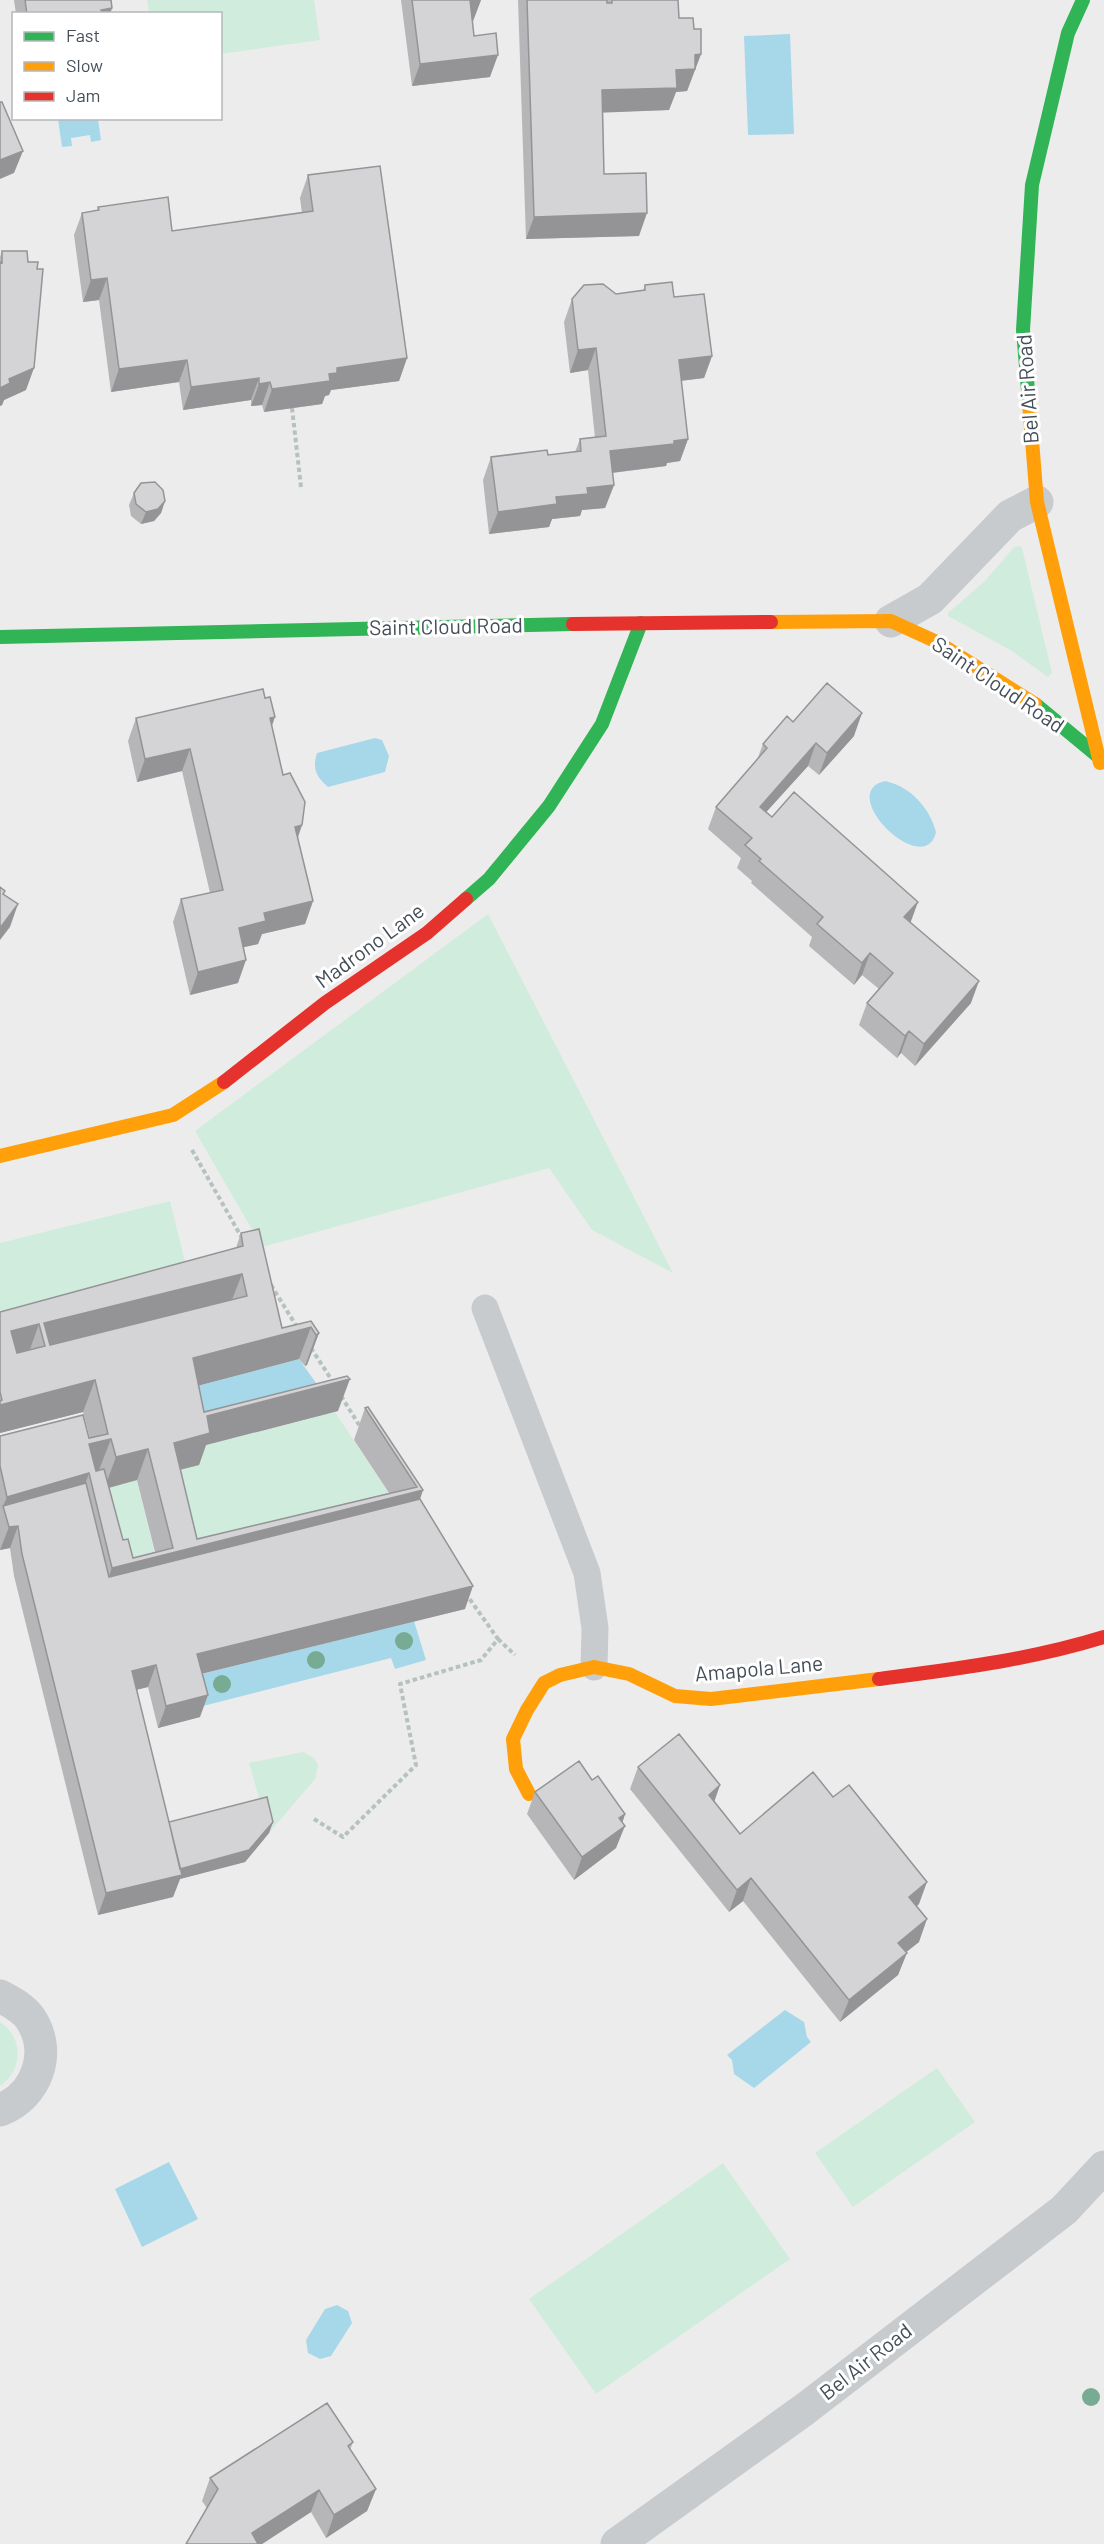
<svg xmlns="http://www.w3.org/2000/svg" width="1104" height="2544" viewBox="0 0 1104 2544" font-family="Barlow,sans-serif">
<rect width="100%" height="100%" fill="#edecec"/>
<path fill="#d0ecdd" d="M 147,0 L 314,0 L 320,40 L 221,54 L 220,14 L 149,13 Z
M 1019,546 L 1022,548 L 1052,673 L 1048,677 L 1012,651 L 948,616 L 948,613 L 985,581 L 1014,547 Z
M 488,914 L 673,1273 L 592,1230 L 549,1168 L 262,1247 L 195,1131 Z
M 170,1201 L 188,1274 L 2,1320 L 0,1311 L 0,1243 Z
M 335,1412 L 405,1518 L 185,1570 L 162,1474 L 195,1448 Z
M 137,1480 L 161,1579 L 122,1590 L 105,1489 Z
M 303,1752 L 314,1758 L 318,1765 L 315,1779 L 269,1833 L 249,1763 Z
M 0,2022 C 24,2037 23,2071 0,2086 Z
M 937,2068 L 975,2122 L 853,2207 L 815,2153 Z
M 723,2163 L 790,2259 L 596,2394 L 529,2299 Z"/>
<path fill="#a6d8ea" d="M 790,34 L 794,134 L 748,135 L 744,36 Z
M 58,119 L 98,119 L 101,140 L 91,142 L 90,135 L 71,138 L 72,146 L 62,147 Z
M 375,738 L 382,740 L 389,756 L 385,772 L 328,787 C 316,776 312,769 317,753 Z
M 885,781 C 910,786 930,808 936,832 C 925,881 834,793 885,781 Z
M 299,1359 L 334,1408 L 193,1444 L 182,1390 Z
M 414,1621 L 426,1660 L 395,1669 L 391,1658 L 203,1706 L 194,1676 Z
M 785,2010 L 804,2022 L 807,2037 L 811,2042 L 754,2088 L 734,2074 L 732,2060 L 727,2055 Z
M 169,2162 L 198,2219 L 142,2247 L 115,2189 Z
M 337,2305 L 348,2311 L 352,2323 L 331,2356 L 320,2359 L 308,2353 L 306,2340 L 325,2309 Z"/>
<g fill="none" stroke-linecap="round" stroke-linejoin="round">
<path stroke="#b5c2be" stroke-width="4" stroke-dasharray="4.5 3" stroke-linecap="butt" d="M 292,408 L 301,487
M 192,1150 L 242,1238
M 271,1285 L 297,1327
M 311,1348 L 333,1382
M 341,1396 L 361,1428
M 498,1639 L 515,1655
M 314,1819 L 343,1837 L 416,1765 L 400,1684 L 481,1660 L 498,1639 L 466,1594"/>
<path stroke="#c8cbcd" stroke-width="27" d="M 485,1308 L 587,1573 L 595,1628 L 594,1667"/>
<path stroke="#c8cbcd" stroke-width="33" d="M 891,621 L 930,599 L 1010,516 L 1037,502
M 0,1996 C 11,2002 23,2008 30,2018 C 53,2052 37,2096 0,2110
M 617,2544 L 805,2409 L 1064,2210 L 1104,2167"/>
<path stroke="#30b455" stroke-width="14" d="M 1029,403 L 1023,330 L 1032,185 L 1068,33 L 1083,0
M 0,637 L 573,624
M 1035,704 L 1099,757
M 466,899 L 489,879 L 549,806 L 602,724 L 641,623"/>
<path stroke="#ff9f0a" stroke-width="14" d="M 1029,403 L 1037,502 L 1100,763
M 771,622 L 891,621 L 937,642 L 1035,704
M 0,1156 L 173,1115 L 224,1082
M 529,1794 L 516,1769 L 513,1739 L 527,1710 L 544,1683 L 560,1675 L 594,1667 L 629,1674 L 675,1696 L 711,1699 L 879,1679"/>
<path stroke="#e5322d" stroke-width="14" d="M 573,624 L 771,622
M 224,1082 L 325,1003 L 427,933 L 466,899
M 879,1679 C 955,1669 1030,1660 1104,1637"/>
</g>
<g fill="#78ab94">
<circle cx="404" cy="1641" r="9"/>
<circle cx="316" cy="1660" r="9"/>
<circle cx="222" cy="1684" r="9"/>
<circle cx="1091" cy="2397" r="9"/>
</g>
<path fill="#b6b6b8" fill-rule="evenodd" d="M 14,0 L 111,0 L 112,8 L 110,14 L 16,14 Z
M 401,0 L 481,0 L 473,21 L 472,21 L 474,36 L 490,77 L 412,86 Z
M 518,0 L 678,0 L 679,18 L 694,29 L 701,54 L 687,91 L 676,92 L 669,110 L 603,112 L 604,174 L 639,236 L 526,239 Z
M 308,175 L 407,358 L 399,381 L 331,390 L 329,395 L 325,396 L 322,404 L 264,412 L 262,405 L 251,406 L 251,400 L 183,410 L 179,382 L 111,392 L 99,300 L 83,302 L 74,235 L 82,213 L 97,210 L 98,207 L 172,231 L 302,213 L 300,198 Z
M 2,251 L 26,390 L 4,400 L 2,405 L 0,406 L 0,257 Z
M 645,285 L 674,297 L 712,356 L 704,378 L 681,381 L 688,439 L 680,461 L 667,463 L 666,466 L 612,473 L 614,485 L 605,508 L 582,510 L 580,516 L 552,519 L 549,527 L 489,534 L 483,480 L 491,457 L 548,455 L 575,452 L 580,439 L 595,438 L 588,370 L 570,373 L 564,322 L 572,299 L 643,291 Z
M 134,493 L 165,501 L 161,513 L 154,521 L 141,524 L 131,516 L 129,505 Z
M 265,698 L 283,775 L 302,825 L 298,838 L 313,901 L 305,924 L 262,934 L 258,944 L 243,947 L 238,983 L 190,995 L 173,922 L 181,899 L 210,893 L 182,771 L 137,782 L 128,741 L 136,718 Z
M 793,722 L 854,736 L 819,775 L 808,766 L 766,812 L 910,922 L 971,1003 L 915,1066 L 901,1053 L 897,1058 L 859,1025 L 867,1003 L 879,989 L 862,975 L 854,985 L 809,946 L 812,937 L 751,883 L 752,881 L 737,868 L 741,858 L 708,829 L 716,807 L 757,760 L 763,744 Z
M 241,1233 L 282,1328 L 311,1321 L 319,1333 L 307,1365 L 305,1366 L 299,1359 L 199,1385 L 204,1412 L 338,1411 L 206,1445 L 199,1465 L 180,1470 L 197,1539 L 389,1493 L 354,1440 L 365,1408 L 423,1490 L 420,1499 L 465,1609 L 202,1673 L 200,1717 L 158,1728 L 148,1687 L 136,1690 L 169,1822 L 273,1822 L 269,1833 L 245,1862 L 180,1879 L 173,1897 L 98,1915 L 14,1576 L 10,1548 L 0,1550 L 0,1436 L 90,1438 L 83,1412 L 0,1433 L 0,1312 L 236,1248 ZM 137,1480 L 155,1552 L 133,1558 L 123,1540 L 109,1488 Z
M 638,1767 L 720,1785 L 714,1802 L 740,1834 L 919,1904 L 917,1906 L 919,1942 L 906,1952 L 898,1975 L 840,2022 L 743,1901 L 729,1912 L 630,1789 Z
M 592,1780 L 625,1814 L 622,1823 L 616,1848 L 574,1880 L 527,1814 L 535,1792 Z
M 353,2442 L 350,2450 L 376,2489 L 367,2511 L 326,2538 L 311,2512 L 262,2544 L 186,2544 L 207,2508 L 202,2501 L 210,2478 Z"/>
<path fill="#949496" d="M 469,0 L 481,0 L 473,21 L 461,22 Z
M 112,8 L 110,14 L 100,14 L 101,10 Z
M 701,54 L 687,91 L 676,92 L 669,110 L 594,113 L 602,90 L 676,70 L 695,55 Z
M 498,55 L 490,77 L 412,86 L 420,64 Z
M 23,151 L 14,173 L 0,179 L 0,160 Z
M 647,213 L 639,236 L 526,239 L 534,217 Z
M 107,278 L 99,300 L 83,302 L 91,280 Z
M 596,348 L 588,370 L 570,373 L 578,350 Z
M 712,356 L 704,378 L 670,382 L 679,360 Z
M 407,358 L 399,381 L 331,390 L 329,395 L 325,396 L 322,404 L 264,412 L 272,389 L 329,374 L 337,368 Z
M 187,360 L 179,382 L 111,392 L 119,369 Z
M 34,368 L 26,390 L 4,400 L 2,405 L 0,406 L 0,388 L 9,379 Z
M 259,378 L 251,400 L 183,410 L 191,387 Z
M 270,382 L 262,405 L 251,406 L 259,384 Z
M 688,439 L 680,461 L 667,463 L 666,466 L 602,474 L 610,451 Z
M 614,485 L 605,508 L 582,510 L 580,516 L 552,519 L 549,527 L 489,534 L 498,512 L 556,497 L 587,488 Z
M 165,501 L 161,513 L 154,521 L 141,524 L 146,512 Z
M 862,713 L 854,736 L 819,775 L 827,753 Z
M 275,717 L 267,740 L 270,718 Z
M 816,743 L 808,766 L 751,829 L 760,807 Z
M 190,749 L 182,771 L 137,782 L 145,759 Z
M 302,825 L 294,847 L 295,827 Z
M 313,901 L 305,924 L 262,934 L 258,944 L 231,950 L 239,928 L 264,913 Z
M 918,902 L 910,924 L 904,917 Z
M 18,904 L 10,927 L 0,940 L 0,928 Z
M 870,953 L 862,975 L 854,985 L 862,963 Z
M 246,960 L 238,983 L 190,995 L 198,972 Z
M 979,981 L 971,1003 L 915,1066 L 924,1044 Z
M 909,1031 L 901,1053 L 897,1058 L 905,1036 Z
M 242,1274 L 230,1305 L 42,1352 L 45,1346 L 44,1323 Z
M 39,1324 L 28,1355 L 0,1362 L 11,1331 Z
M 311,1327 L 299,1359 L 182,1390 L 193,1358 Z
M 319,1333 L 307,1365 L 305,1366 L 316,1335 Z
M 350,1379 L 338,1411 L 206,1445 L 199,1465 L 162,1474 L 174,1443 L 207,1416 Z
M 95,1380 L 83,1412 L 0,1433 L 0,1405 Z
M 111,1439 L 99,1470 L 77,1475 L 89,1444 Z
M 148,1449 L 137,1480 L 104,1489 L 116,1457 Z
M 89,1473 L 78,1505 L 3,1506 L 7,1497 Z
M 423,1490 L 412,1522 L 100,1600 L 112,1568 Z
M 18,1526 L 10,1548 L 0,1550 L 9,1527 Z
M 473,1586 L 465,1609 L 189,1677 L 197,1654 Z
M 156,1665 L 148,1687 L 123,1693 L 132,1671 Z
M 208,1695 L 200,1717 L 158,1728 L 166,1706 Z
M 720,1785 L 712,1808 L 709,1795 Z
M 625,1814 L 620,1830 L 625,1826 L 616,1848 L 574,1880 L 582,1857 L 619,1818 Z
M 273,1822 L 269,1833 L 245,1862 L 180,1879 L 173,1897 L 98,1915 L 106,1893 L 174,1870 Z
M 751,1878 L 743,1901 L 729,1912 L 737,1890 Z
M 927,1882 L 919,1904 L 901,1919 L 909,1897 Z
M 927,1919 L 919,1942 L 890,1965 L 898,1943 Z
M 907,1953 L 898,1975 L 840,2022 L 849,2000 Z
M 376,2489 L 367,2511 L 326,2538 L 334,2515 Z
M 319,2490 L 311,2512 L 262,2544 L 248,2544 L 252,2533 Z"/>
<path fill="#d4d4d6" stroke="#949496" stroke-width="1.5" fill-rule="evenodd" d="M 25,0 L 111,0 L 112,8 L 101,10 L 102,14 L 27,14 Z
M 412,0 L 470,0 L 474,36 L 496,33 L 498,55 L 420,64 Z
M 527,0 L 607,0 L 607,3 L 612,3 L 612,0 L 678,0 L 679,18 L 693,18 L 694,29 L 701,29 L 701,54 L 695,55 L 695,69 L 676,70 L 677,88 L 602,90 L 604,174 L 646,173 L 647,213 L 534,217 Z
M 0,102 L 2,102 L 23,151 L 0,160 Z
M 380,166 L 407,358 L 337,368 L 337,373 L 329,374 L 330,381 L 272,389 L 270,382 L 259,384 L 259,378 L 191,387 L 187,360 L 119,369 L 107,278 L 91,280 L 82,213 L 99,210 L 98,207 L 168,197 L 172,231 L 313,211 L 308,175 Z
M 2,251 L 27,251 L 28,262 L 38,262 L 37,269 L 43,269 L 34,368 L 9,379 L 10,383 L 0,388 L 0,262 L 2,263 Z
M 672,282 L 674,297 L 704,294 L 712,356 L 679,360 L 688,439 L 674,441 L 674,444 L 610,451 L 614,485 L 587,488 L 588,494 L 556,497 L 557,504 L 498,512 L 491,457 L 547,450 L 548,455 L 581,451 L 580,439 L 606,436 L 596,348 L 578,350 L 572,299 L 584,285 L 603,284 L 616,294 L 645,290 L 645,285 Z
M 155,482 L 163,490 L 165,501 L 158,509 L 146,512 L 136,504 L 134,493 L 141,483 Z
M 827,683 L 862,713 L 827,753 L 816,743 L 760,807 L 772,817 L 794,792 L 918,902 L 904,917 L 979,981 L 924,1044 L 909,1031 L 905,1036 L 867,1003 L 893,973 L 870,953 L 862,963 L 817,924 L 823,917 L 759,861 L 761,859 L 745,845 L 752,838 L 716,807 L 767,748 L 763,744 L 787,716 L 793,722 Z
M 263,689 L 265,698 L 270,697 L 275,717 L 270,718 L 283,775 L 290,773 L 305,802 L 302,825 L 295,827 L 313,901 L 264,913 L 266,921 L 239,928 L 246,960 L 198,972 L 181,899 L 223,890 L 190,749 L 145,759 L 136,718 Z
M 0,887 L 5,891 L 3,894 L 18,904 L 0,928 Z
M 259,1229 L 282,1328 L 311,1321 L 319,1333 L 316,1335 L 311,1327 L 193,1358 L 204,1412 L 347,1376 L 350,1379 L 207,1416 L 210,1433 L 174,1443 L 197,1539 L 417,1487 L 365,1408 L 368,1407 L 423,1490 L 112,1568 L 89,1473 L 7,1497 L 0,1466 L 0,1436 L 83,1415 L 89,1438 L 108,1434 L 95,1380 L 0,1405 L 0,1401 L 2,1400 L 0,1392 L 0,1312 L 243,1246 L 241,1233 ZM 242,1274 L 247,1296 L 50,1345 L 44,1323 ZM 39,1324 L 45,1346 L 17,1353 L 11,1331 ZM 111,1439 L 116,1457 L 148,1449 L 173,1548 L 133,1558 L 128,1539 L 123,1540 L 104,1469 L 96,1471 L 89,1444 Z
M 86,1483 L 109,1577 L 420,1499 L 473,1586 L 197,1654 L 208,1695 L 166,1706 L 156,1665 L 132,1671 L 182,1875 L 106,1893 L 22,1554 L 18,1526 L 9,1527 L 3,1506 Z
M 679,1734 L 720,1785 L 709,1795 L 740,1834 L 813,1772 L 833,1797 L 849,1785 L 927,1882 L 909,1897 L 927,1919 L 898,1943 L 907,1953 L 849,2000 L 751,1878 L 737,1890 L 638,1767 Z
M 579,1761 L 592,1780 L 598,1776 L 625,1814 L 619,1818 L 625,1826 L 582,1857 L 535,1792 Z
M 267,1797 L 273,1822 L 249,1850 L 180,1869 L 169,1822 Z
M 327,2403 L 353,2442 L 348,2446 L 376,2489 L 334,2515 L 319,2490 L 252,2533 L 258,2544 L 186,2544 L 218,2489 L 210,2478 Z"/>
<g text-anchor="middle" stroke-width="6" stroke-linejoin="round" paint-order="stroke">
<g font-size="21" fill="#444e58" stroke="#fff">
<text transform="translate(1028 389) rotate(-94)" y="7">Bel Air Road</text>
<text transform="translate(446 627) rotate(-1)" y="7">Saint Cloud Road</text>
<text transform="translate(998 685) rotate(34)" y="7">Saint Cloud Road</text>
<text transform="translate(370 946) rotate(-36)" y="7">Madrono Lane</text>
<text transform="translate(759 1669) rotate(-5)" y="7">Amapola Lane</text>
<text transform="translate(866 2362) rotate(-38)" y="7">Bel Air Road</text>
</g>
</g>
<rect x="12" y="12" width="210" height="108" fill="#ffffff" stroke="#b4b8bc" stroke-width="1.5"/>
<rect x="24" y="32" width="30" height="9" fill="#30b455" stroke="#b4b8bc" stroke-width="1.5"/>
<text x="66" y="42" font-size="18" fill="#444e58">Fast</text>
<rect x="24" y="62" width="30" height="9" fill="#ff9f0a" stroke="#b4b8bc" stroke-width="1.5"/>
<text x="66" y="72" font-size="18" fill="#444e58">Slow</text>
<rect x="24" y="92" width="30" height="9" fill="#e5322d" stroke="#b4b8bc" stroke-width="1.5"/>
<text x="66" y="102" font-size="18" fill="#444e58">Jam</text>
</svg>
